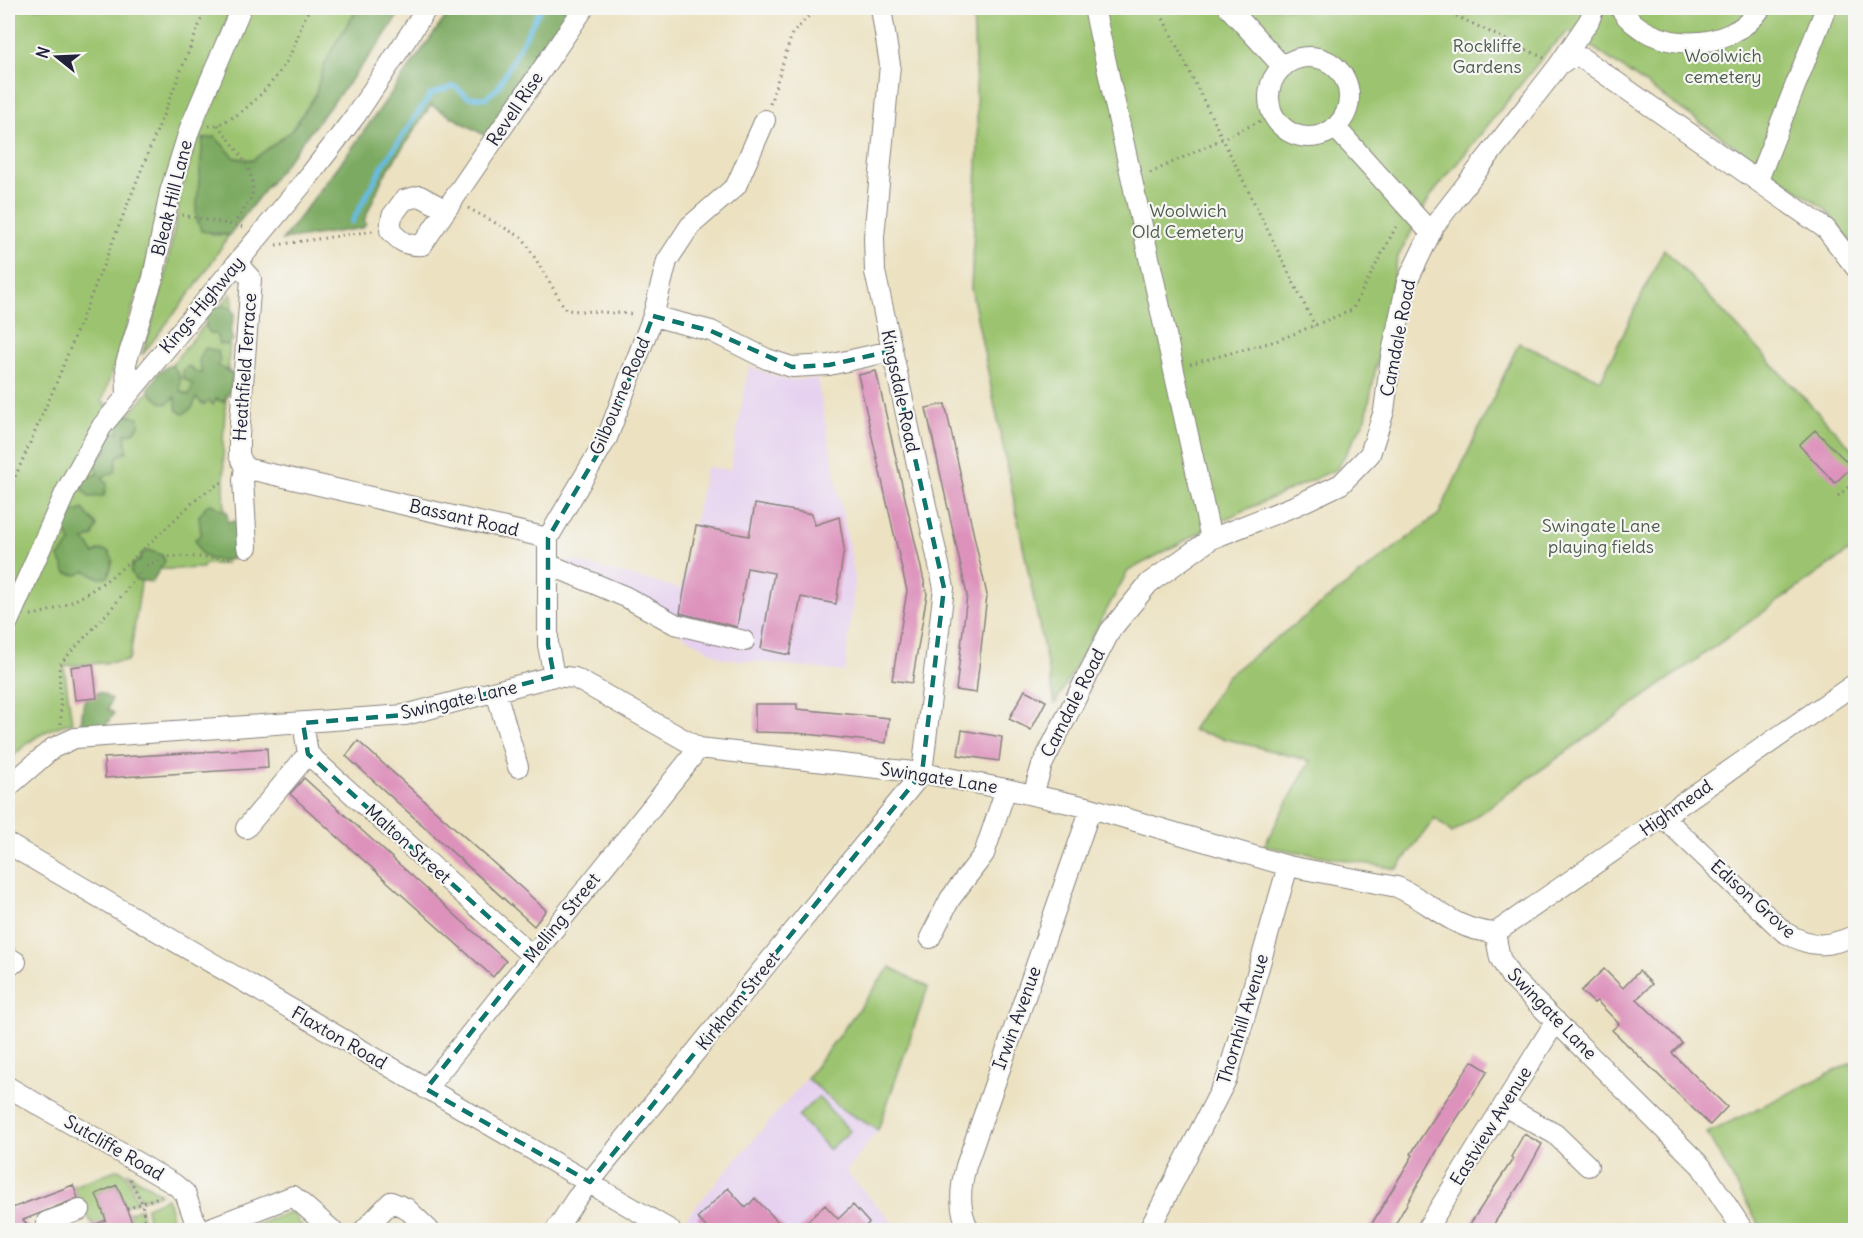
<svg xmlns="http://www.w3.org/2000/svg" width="1863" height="1238" viewBox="0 0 1863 1238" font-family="Delius,sans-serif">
<rect width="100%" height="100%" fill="#f6f6f2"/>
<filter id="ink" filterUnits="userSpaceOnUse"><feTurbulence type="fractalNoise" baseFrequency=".0167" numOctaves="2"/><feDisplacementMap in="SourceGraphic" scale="12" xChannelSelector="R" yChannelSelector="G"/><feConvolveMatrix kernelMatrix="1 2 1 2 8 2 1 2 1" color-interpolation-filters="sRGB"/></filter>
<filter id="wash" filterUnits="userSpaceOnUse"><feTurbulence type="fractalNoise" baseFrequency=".008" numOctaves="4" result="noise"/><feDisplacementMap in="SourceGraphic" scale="24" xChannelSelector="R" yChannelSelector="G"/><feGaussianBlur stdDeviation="1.35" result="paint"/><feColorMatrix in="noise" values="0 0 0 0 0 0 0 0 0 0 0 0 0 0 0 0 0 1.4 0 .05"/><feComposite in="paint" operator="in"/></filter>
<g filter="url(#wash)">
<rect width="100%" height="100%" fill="#ece2c2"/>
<path fill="#e6d2f0" d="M 749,366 L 786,380 L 817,378 L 855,579 L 845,672 L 722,658 L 622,600 L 564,580 L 566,559 L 682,589 L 706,467 L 730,470 Z
M 807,1078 L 843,1110 L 878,1130 L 846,1172 L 900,1230 L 694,1230 L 685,1219 Z"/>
<path fill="#9cc470" stroke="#5f7356" stroke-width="1.5" d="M 8,8 L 231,8 L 102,402 L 129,415 L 231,294 L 233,299 L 223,440 L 226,564 L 204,564 L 203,568 L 143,570 L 130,657 L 127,661 L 64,666 L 72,723 C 46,727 26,743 8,761 Z
M 251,8 L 358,8 L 335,44 L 323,68 L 315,96 L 291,131 L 253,160 L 235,158 L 215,137 L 203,139 L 197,223 L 214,235 L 229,235 L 201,279 L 142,355 L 164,283 L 181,193 L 194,147 Z
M 973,8 L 1855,8 L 1855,247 L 1825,209 L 1569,31 L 1550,48 L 1430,197 L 1397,259 L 1366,418 L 1337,469 L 1227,518 L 1128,571 L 1055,704 L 971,288 L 978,146 Z
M 1664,249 L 1855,452 L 1855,547 L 1452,833 L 1435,818 L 1397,869 L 1264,846 L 1310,761 L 1192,730 L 1227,676 L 1439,514 L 1519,343 L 1601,380 Z
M 890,967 L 928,987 L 878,1130 L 843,1110 L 807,1078 Z
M 1855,1061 L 1855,1230 L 1762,1230 L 1707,1133 Z
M 818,1097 L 850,1131 L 829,1150 L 798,1116 Z
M 118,1169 L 125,1173 L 138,1202 L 125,1206 L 117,1185 L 96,1194 L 106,1220 L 93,1225 L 83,1209 L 73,1186 Z
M 128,1173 L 160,1193 L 160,1194 L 141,1200 Z
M 167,1198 C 173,1210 172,1220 164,1230 L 149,1230 L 146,1207 Z
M 141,1208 L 144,1230 L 135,1230 L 128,1213 Z
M 292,1211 L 304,1230 L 243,1230 Z"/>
<path fill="#7daa62" stroke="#50664e" stroke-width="1.5" d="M 358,8 L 403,8 L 379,44 L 229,235 L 201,231 L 196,213 L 203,139 L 215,137 L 235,158 L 253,160 L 291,131 L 315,96 L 323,68 L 335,44 Z
M 452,8 L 570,8 L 486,136 L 431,105 L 383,177 L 364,221 L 366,223 L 363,228 L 282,240 L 352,148 Z
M 221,306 L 229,307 L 235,314 L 230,333 L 233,340 L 227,345 L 219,344 L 216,334 L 210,333 C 204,324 203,317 210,308 Z
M 205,348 L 218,351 L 220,361 L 217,365 L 233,374 L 231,390 L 223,402 L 216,399 L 213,405 L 209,401 L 204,405 L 196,398 C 193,409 191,409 183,414 L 177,410 L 175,397 L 167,404 L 161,402 L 149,392 L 149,386 L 156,379 L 157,374 L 168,366 L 173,366 L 180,377 L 180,391 L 189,395 L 193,384 L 183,378 L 183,370 L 189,366 L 197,373 L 202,373 L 199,360 Z
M 126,415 L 139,418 L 139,426 L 133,433 L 125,434 L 127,451 L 117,457 L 115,472 L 102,477 L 107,484 L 104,496 L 89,497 L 81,487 L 84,478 L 98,474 L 95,465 L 102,453 L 108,450 L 107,441 L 113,433 L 119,432 L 119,422 Z
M 211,504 L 227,512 L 228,522 L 237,521 L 245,544 L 240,555 L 228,560 L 209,559 L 200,552 L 195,539 L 201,535 L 199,516 L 206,506 Z
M 83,509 L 97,526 L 93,536 L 83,541 L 89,545 L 94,554 L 99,550 L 108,551 L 113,560 L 108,577 L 99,578 L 86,571 L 77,575 L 66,573 L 59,557 L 71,542 L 64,529 L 71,510 L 77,512 Z
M 148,550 L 162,555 L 165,561 L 152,582 L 136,580 L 131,572 L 132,565 L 140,560 L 141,554 Z
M 99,692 L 111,699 L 108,709 L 114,713 L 106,725 L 106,729 L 80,730 L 84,701 Z"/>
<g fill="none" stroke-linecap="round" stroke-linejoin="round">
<path stroke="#66bce3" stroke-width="5" d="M 352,222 L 383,165 L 431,94 L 454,86 L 468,97 L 485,98 L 497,89 L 541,8"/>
</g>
<g id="blocks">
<path fill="#dd92bc" d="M 876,371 L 927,594 L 912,683 L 892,680 L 907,591 L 858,375 Z
M 945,404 L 987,595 L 976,693 L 956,690 L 967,595 L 926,408 Z
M 1815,430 L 1852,467 L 1835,483 L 1799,445 Z
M 755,504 L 812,514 L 815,525 L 839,517 L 844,548 L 836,604 L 801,597 L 790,655 L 761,649 L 774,573 L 747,568 L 737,627 L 680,613 L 696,526 L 749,536 Z
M 93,664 L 97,698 L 75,700 L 71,667 Z
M 1025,690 L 1046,701 L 1031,730 L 1009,719 Z
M 755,704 L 797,704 L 797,709 L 889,718 L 886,743 L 797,733 L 755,732 Z
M 962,730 L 1002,737 L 999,761 L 958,755 Z
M 358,741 L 546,910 L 534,926 L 346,756 Z
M 267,748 L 268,768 L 105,778 L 104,758 Z
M 304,778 L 506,961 L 493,977 L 290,794 Z
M 1604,969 L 1623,988 L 1639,971 L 1652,984 L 1637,999 L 1682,1043 L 1672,1053 L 1727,1107 L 1710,1125 L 1612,1030 L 1619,1024 L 1597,1001 L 1594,1003 L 1581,991 Z
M 1472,1061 L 1488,1071 L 1446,1135 L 1392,1230 L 1368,1230 L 1413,1155 L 1411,1154 L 1420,1139 Z
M 1524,1134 L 1542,1144 L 1523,1179 L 1490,1230 L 1466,1230 L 1513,1159 L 1511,1157 Z
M 73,1185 L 78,1198 L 23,1220 L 32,1230 L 8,1230 L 8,1203 L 12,1208 Z
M 117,1185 L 135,1230 L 82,1230 L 106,1220 L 96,1194 Z
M 728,1188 L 746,1208 L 755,1198 L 786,1230 L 709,1230 L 697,1218 Z
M 825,1205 L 838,1219 L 853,1205 L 869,1223 L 861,1230 L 798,1230 Z"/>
</g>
</g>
<g filter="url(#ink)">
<use href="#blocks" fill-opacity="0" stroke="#87827e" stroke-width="1.5"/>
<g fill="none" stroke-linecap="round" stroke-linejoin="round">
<g stroke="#87827e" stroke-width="22">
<path id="minor" d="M 881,8 L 890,65 L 874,237 L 875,272 L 944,588 L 922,773
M 1094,8 L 1211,539
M 1229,8 L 1283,67
M 1620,8 C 1650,54 1730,54 1761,8
M1269 97a40 40 0 1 1 80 0a40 40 0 1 1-80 0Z
M 1559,65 L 1589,21 L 1594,8
M 1335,127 L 1431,233
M 1758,180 L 1826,8
M 446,210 L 420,196 L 404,200 L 392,216 L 390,230 C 400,242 407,246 422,245 L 584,8
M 237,263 L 251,279 L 239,436 L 239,455 L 245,468 L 243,480 L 247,547
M 653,316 L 711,331 L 767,359 L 792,367 L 829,365 L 891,351
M 127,396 L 126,363 L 153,278 L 170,192 L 190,128 L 241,8
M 245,468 L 548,538 L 548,645 L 554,676
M 548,538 L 607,438 L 653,316 L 667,261 L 690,226 L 736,186 L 765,120
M 548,564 L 626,597 L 675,624 L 744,641
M 8,622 L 66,491 L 102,426 L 309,176 L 356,115 L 427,8
M 496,692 L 518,767
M 303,723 L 308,754 L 532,956
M 8,787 L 53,748 L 75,738 L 405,715 L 554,676 L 575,678 L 699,748 L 922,773 L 1006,789 L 1091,808 L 1288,866 L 1397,887 C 1435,904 1450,929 1495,933
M 1033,795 L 1042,765 L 1110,631 L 1149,583 L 1211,539 L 1297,505 L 1341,484 L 1370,454 L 1384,411 L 1391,357 L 1407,282 L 1434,226 L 1559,65 L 1569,58 L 1582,58 L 1826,229 L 1856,268
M 1663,817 L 1784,932 C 1812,948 1826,948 1856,935
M 246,828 L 308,754
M 8,844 L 670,1230
M 1495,933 L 1856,683
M 1495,933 L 1500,958 L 1511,977 L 1701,1166 L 1743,1230
M 930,938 L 950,899 L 984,854 L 1006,789
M 8,957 L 16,962
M 8,1087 L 174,1184 L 185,1193 L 198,1230
M 426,1089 L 699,748
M 1504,1106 L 1555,1134 L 1588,1166
M 47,1230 L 47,1222 L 80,1210
M 205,1230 L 293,1196 L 332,1230
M 364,1230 L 391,1202 L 406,1208 L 429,1230
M 556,1230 L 576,1199 L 922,773
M 969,1230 C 958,1209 960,1188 966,1166 L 1091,808
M 1149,1230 L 1227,1078 L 1288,866
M 1426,1230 L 1556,1021"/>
</g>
<path stroke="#87827e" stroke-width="3" stroke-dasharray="1.5 4.5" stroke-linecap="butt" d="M 1158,8 L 1315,326
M 1440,8 L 1544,58
M 770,104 L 792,34 L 816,8
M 218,125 C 232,144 262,175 250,200 C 246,208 239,216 234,224
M 209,126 C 239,124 277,80 290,55 C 298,39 301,22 310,8
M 1150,173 L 1273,115
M 468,208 L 523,238 L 566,310 L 634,314
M 182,215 L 243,227
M 276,245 L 373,231
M 1190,364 L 1276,341 L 1352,310 L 1398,223
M 8,493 L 55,386 L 206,8
M 1838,496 L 1856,480
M 31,615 C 86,607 133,559 171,523 C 189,506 203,491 225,481
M 61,724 L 59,665 L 112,608 L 145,566 L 171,556 L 230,558
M 8,756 L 17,753
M 130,1179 L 142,1203 L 146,1230
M 127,1209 L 161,1196"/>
<use href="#minor" stroke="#fff" stroke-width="20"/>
</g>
</g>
<path fill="none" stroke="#0f766e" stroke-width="4.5" stroke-dasharray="12 8" stroke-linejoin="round" d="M 653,316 L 711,331 L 792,367 L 829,365 L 891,351 L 944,588 L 922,773 L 590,1182 L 426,1089 L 532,956 L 308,754 L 303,723 L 405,715 L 554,676 L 548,645 L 548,538 L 607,438 Z"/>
<g text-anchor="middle" stroke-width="4.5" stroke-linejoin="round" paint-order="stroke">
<g font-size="18" fill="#4d5b4e" stroke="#f6f6f2">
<text x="1487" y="52">Rockliffe<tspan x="1487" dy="21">Gardens</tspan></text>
<text x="1723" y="62">Woolwich<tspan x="1723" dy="21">cemetery</tspan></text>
<text x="1188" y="217">Woolwich<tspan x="1188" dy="21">Old Cemetery</tspan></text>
<text x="1601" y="532">Swingate Lane<tspan x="1601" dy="21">playing fields</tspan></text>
</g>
<g font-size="18" fill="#22223b" stroke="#f6f6f2">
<text transform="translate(515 109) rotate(-56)" y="6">Revell Rise</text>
<text transform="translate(172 198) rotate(-76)" y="6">Bleak Hill Lane</text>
<text transform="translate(202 305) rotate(-50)" y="6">Kings Highway</text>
<text transform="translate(1398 338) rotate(-79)" y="6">Camdale Road</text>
<text transform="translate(245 367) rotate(-86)" y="6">Heathfield Terrace</text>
<text transform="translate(900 391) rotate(78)" y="6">Kingsdale Road</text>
<text transform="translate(620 396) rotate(-67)" y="6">Gilbourne Road</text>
<text transform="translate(464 518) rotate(13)" y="6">Bassant Road</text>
<text transform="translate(459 700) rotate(-13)" y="6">Swingate Lane</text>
<text transform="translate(1073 703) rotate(-63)" y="6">Camdale Road</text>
<text transform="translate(939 778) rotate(9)" y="6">Swingate Lane</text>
<text transform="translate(1676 808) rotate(-35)" y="6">Highmead</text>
<text transform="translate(408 844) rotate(42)" y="6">Malton Street</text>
<text transform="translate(1753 899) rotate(42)" y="6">Edison Grove</text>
<text transform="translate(562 918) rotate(-51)" y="6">Melling Street</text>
<text transform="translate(738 1001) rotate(-51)" y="6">Kirkham Street</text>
<text transform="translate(1552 1014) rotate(46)" y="6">Swingate Lane</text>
<text transform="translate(1017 1018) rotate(-70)" y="6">Irwin Avenue</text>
<text transform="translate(1243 1019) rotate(-73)" y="6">Thornhill Avenue</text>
<text transform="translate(339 1038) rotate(30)" y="6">Flaxton Road</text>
<text transform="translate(1491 1126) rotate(-58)" y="6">Eastview Avenue</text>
<text transform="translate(114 1148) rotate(30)" y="6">Sutcliffe Road</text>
</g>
</g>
<rect width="1863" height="1238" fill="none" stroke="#f6f6f2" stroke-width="30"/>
<g transform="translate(57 57) rotate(288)" stroke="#f6f6f2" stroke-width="4.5" paint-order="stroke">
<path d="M0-4.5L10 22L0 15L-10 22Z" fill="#22223b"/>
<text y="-9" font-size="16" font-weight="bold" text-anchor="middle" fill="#22223b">N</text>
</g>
</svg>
